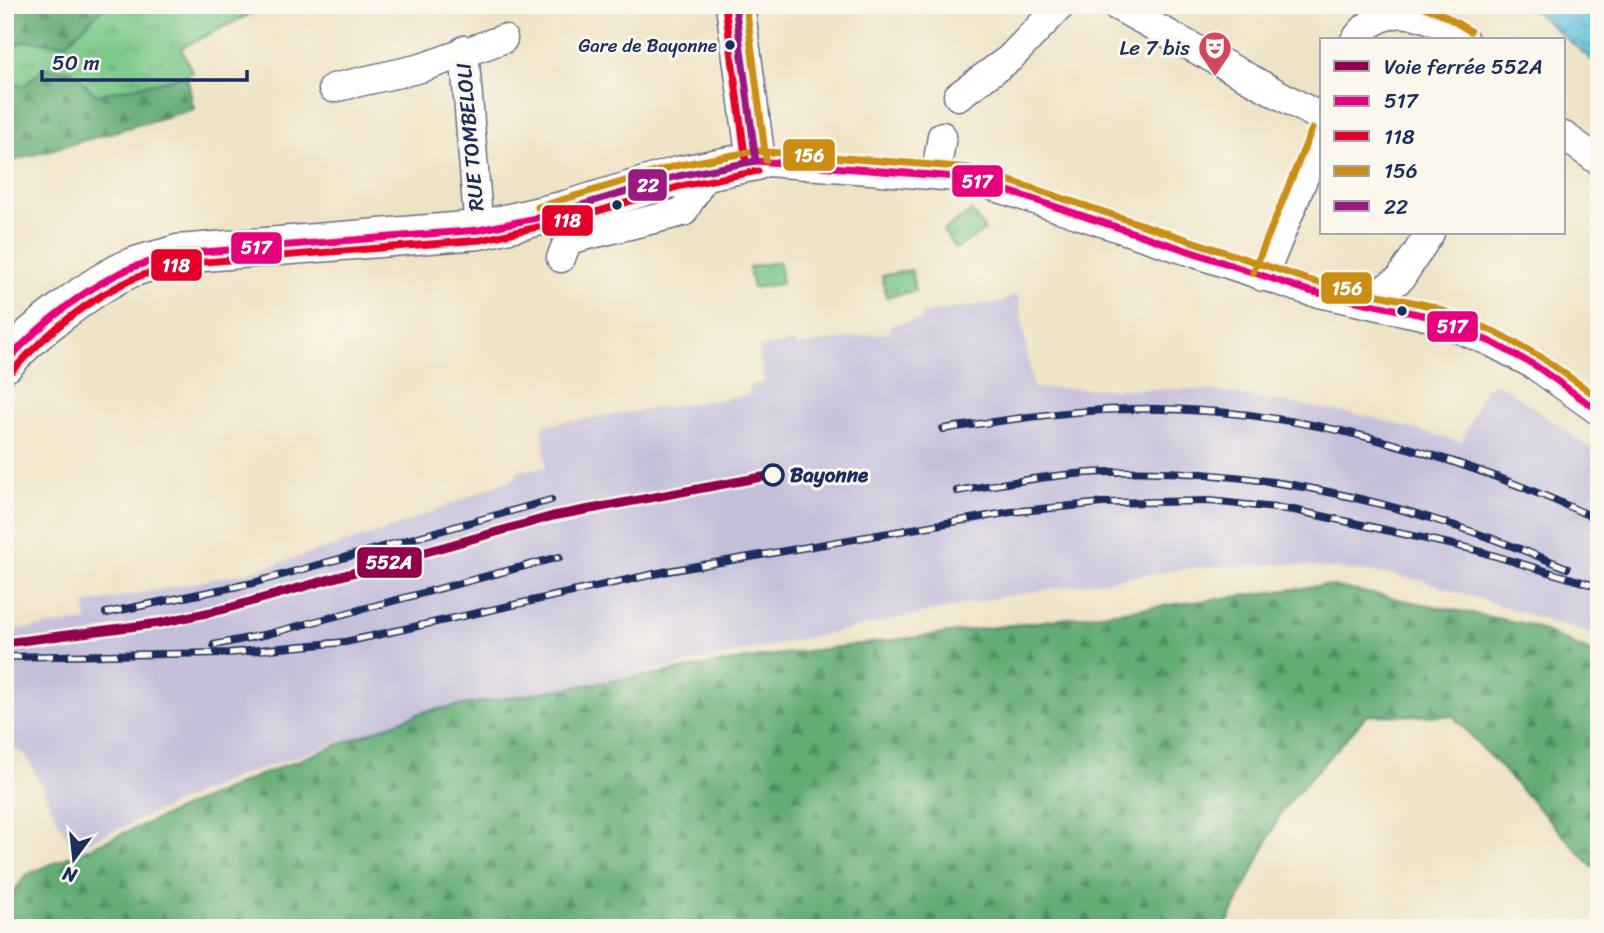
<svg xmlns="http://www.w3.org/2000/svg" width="1604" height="933" viewBox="0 0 1604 933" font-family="Sriracha,sans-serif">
<defs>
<pattern id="grass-tufts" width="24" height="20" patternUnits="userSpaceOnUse" patternTransform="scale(1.75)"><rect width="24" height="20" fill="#78c788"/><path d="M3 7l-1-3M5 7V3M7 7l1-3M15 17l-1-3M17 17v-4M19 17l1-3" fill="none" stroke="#62a272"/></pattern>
<pattern id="forest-firs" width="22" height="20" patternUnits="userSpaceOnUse" patternTransform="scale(1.75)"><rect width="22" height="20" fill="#62ac74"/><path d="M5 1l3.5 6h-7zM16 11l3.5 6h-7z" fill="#508c62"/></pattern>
<pattern id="water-waves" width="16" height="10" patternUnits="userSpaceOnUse" patternTransform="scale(1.75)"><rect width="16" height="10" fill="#5dc0db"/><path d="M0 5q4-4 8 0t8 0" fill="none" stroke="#4c9cb5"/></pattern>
</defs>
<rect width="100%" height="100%" fill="#fbf7ec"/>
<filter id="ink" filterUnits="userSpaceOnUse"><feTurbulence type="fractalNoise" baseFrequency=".0143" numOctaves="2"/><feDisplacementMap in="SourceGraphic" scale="14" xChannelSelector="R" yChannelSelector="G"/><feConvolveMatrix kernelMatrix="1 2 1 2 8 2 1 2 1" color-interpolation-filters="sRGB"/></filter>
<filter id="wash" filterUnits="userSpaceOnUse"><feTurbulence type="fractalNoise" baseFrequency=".00686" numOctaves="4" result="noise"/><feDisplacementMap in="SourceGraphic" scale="28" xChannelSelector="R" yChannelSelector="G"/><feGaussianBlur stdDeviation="1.57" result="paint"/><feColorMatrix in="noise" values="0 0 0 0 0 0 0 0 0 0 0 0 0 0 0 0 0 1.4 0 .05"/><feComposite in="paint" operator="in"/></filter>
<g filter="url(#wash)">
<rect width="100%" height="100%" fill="#efe3c5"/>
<path fill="#c5c0da" d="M 1018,293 L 1033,388 L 1208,390 L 1367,416 L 1461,442 L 1485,388 L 1495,384 L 1505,388 L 1599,454 L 1599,637 L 1420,580 L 1387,574 L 1288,564 L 1189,568 L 1001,597 L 606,681 L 340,742 L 239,776 L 72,849 L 26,755 L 5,743 L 5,631 L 87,621 L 85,604 L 249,572 L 387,530 L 517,477 L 517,471 L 546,467 L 542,425 L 748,395 L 751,384 L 764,383 L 758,347 L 794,342 L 796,346 L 890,332 L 890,325 L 922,319 L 922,313 L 1001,302 Z"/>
<path fill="url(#grass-tufts)" stroke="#4a7b73" stroke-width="2" d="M 105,5 L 203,5 L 206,9 L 213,5 L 268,5 L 181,48 L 192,72 L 182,77 L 96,95 L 72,71 L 43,68 L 25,85 L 5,85 L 5,48 L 26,41 L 66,44 Z
M 972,211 L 985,230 L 956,249 L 943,231 Z
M 779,262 L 782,284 L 753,288 L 749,267 Z
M 911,270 L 915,291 L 886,297 L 882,276 Z"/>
<path fill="url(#forest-firs)" stroke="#3e6e69" stroke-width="2" d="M 5,5 L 105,5 L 105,6 L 66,44 L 26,41 L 5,48 Z
M 43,68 L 72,71 L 96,95 L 187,76 L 194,109 L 5,163 L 5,85 L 25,85 Z
M 1326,585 L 1531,625 L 1599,656 L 1599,874 L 1453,716 L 1367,715 L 1283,809 L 1225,928 L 5,928 L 5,904 L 26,875 L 255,777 L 426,711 L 753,658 Z"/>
<path fill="url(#water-waves)" stroke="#3c789c" stroke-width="2" d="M 1527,5 L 1599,5 L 1599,66 Z"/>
</g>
<g filter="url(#ink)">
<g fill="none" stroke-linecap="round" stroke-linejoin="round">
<g stroke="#656e82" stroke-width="31">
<path id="street" d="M 1115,5 L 1322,118
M 1355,40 C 1384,0 1426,10 1464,40
M 464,50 L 479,230
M 333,88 L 421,68 L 503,39
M 958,96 L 1009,59 L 1061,5
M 1564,136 L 1599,161
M 756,161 L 969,178 L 1309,291 L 1427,316 L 1491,342 L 1536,366 L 1599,411
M 936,173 L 942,136
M 561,258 L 568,240 L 683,212 L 709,169
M 1263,277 L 1322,133
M 1364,302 L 1400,279 L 1430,233"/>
</g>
<g stroke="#656e82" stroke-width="41">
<path id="secondary" d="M 5,363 C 29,334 96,282 131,268 C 146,262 163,259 178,254 L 479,230 L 566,210 L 678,176 L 756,161 L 735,5"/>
</g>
<use href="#street" stroke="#fff" stroke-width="28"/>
<use href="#secondary" stroke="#fff" stroke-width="38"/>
<g stroke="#1b2f5e" stroke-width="8">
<path id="rail" d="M 943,429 C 1006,420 1069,410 1133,409 C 1292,406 1456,453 1599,520
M 957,491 C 1008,483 1059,473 1111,472 C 1268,467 1423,507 1567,568
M 106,613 L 253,583 L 551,500
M 214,645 L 268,634 L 559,557
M 101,655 L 228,653 L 345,642 L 668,571 L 1011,512 L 1102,503 L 1210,501 L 1294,510 L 1472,549 L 1599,587
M 5,657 L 109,655"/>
</g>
<use href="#rail" stroke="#fbf7ec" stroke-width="5" stroke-dasharray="16" stroke-linecap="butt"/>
<g stroke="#fbf7ec" stroke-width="12">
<path id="bus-1" d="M 756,161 L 969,178 L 1309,291 L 1427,316 L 1491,342 L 1536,366 L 1599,411
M 5,363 C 40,325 84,288 131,268 C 146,262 162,259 178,254 L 479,230 L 541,217"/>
</g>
<g stroke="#fbf7ec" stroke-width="12">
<path id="bus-2" d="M 725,6 L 746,162
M 13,370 C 46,334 88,299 133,279 C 148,272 165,269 180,264 L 481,240 L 569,220 L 681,186 L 758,171"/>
</g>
<g stroke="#fbf7ec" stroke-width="12">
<path id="bus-3" d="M 746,5 L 766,160
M 1418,5 L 1440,13 L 1470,31
M 538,207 L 675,166 L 755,151 L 971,168 L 1312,281 L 1431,306 L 1495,332 L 1541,357 L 1599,398
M 1253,273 L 1312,129"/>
</g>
<g stroke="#fbf7ec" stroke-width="12">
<path id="bus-4" d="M 735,5 L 756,161
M 541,217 L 678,176 L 756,161"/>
</g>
<use href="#bus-1" stroke="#e6007e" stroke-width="7"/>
<use href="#bus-2" stroke="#e4002b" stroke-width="7"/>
<use href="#bus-3" stroke="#cb8e13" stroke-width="7"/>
<use href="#bus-4" stroke="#9c1981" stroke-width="7"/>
<g stroke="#fbf7ec" stroke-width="14">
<path id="rail-1" d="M 5,643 L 160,623 L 225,609 L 553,516 L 773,475"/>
</g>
<use href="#rail-1" stroke="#92004c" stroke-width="9"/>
</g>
</g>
<defs>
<g id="theatre-pin" transform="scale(1.75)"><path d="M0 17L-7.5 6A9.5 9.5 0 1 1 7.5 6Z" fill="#d1495b" stroke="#fbf7ec"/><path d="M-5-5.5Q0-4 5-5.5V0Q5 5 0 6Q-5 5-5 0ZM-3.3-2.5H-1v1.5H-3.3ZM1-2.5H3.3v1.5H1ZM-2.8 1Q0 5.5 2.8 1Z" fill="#fff"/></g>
</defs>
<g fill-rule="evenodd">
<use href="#theatre-pin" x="1215" y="48"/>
</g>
<g fill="#1b2f5e" stroke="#fbf7ec" stroke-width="2.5">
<circle cx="730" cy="45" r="6"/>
<circle cx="617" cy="205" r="6"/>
<circle cx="1402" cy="311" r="6"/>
</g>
<circle fill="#fbf7ec" stroke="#1b2f5e" stroke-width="3.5" cx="773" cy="475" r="10"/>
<g text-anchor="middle" stroke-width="6" stroke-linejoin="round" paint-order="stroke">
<g font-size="19" fill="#1b2f5e" stroke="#fbf7ec" text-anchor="end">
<text x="717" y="52">Gare de Bayonne</text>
</g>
<g font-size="21" fill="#1b2f5e" stroke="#fbf7ec" text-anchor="end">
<text x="1190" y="55">Le 7 bis</text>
</g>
<g font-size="21" fill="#1b2f5e" stroke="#fbf7ec">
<text transform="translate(470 137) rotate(-95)" y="7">RUE TOMBELOLI</text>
</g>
<g font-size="21" font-weight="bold" fill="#1b2f5e" stroke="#fbf7ec" text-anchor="start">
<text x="790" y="482">Bayonne</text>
</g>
</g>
<g stroke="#fbf7ec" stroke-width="2.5">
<rect x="782" y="138" width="54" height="34" rx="7" fill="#cb8e13"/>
<rect x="951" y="164" width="53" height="34" rx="7" fill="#e6007e"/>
<rect x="627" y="168" width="41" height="34" rx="7" fill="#9c1981"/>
<rect x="541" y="204" width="53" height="33" rx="7" fill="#e4002b"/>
<rect x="230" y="231" width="53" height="34" rx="7" fill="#e6007e"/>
<rect x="150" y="248" width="53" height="34" rx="7" fill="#e4002b"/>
<rect x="1320" y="271" width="53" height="34" rx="7" fill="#cb8e13"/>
<rect x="1426" y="310" width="53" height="33" rx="7" fill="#e6007e"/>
<rect x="356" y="546" width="67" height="33" rx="7" fill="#92004c"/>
</g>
<g font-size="19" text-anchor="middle" font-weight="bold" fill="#fff">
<text x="809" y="162">156</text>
<text x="977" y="188">517</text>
<text x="648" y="192">22</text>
<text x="567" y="227">118</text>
<text x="256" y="254">517</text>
<text x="176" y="272">118</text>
<text x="1347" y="295">156</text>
<text x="1452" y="333">517</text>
<text x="389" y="569">552A</text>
</g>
<rect width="1604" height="933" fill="none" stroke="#fbf7ec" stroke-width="28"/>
<rect x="1320" y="38" width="245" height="196" fill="#fbf7ec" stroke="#a1a7b3" stroke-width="2"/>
<rect x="1334" y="61" width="35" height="10" fill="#92004c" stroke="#a1a7b3" stroke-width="2"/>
<text x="1384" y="74" font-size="21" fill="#1b2f5e">Voie ferrée 552A</text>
<rect x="1334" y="96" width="35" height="10" fill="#e6007e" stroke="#a1a7b3" stroke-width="2"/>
<text x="1384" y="108" font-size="21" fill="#1b2f5e">517</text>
<rect x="1334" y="131" width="35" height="10" fill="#e4002b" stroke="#a1a7b3" stroke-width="2"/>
<text x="1384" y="144" font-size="21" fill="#1b2f5e">118</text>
<rect x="1334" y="166" width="35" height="10" fill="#cb8e13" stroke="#a1a7b3" stroke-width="2"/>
<text x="1384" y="178" font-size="21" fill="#1b2f5e">156</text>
<rect x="1334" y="201" width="35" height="10" fill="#9c1981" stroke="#a1a7b3" stroke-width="2"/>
<text x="1384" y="214" font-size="21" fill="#1b2f5e">22</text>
<g transform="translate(74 859) rotate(195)" stroke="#fbf7ec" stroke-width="5" paint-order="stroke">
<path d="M0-5L12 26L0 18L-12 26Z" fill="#1b2f5e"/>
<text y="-10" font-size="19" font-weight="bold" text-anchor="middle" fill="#1b2f5e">N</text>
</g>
<path d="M42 70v10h205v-10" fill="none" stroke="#1b2f5e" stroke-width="3.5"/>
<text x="52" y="70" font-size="21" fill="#1b2f5e" stroke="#fbf7ec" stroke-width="5" paint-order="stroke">50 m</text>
</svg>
